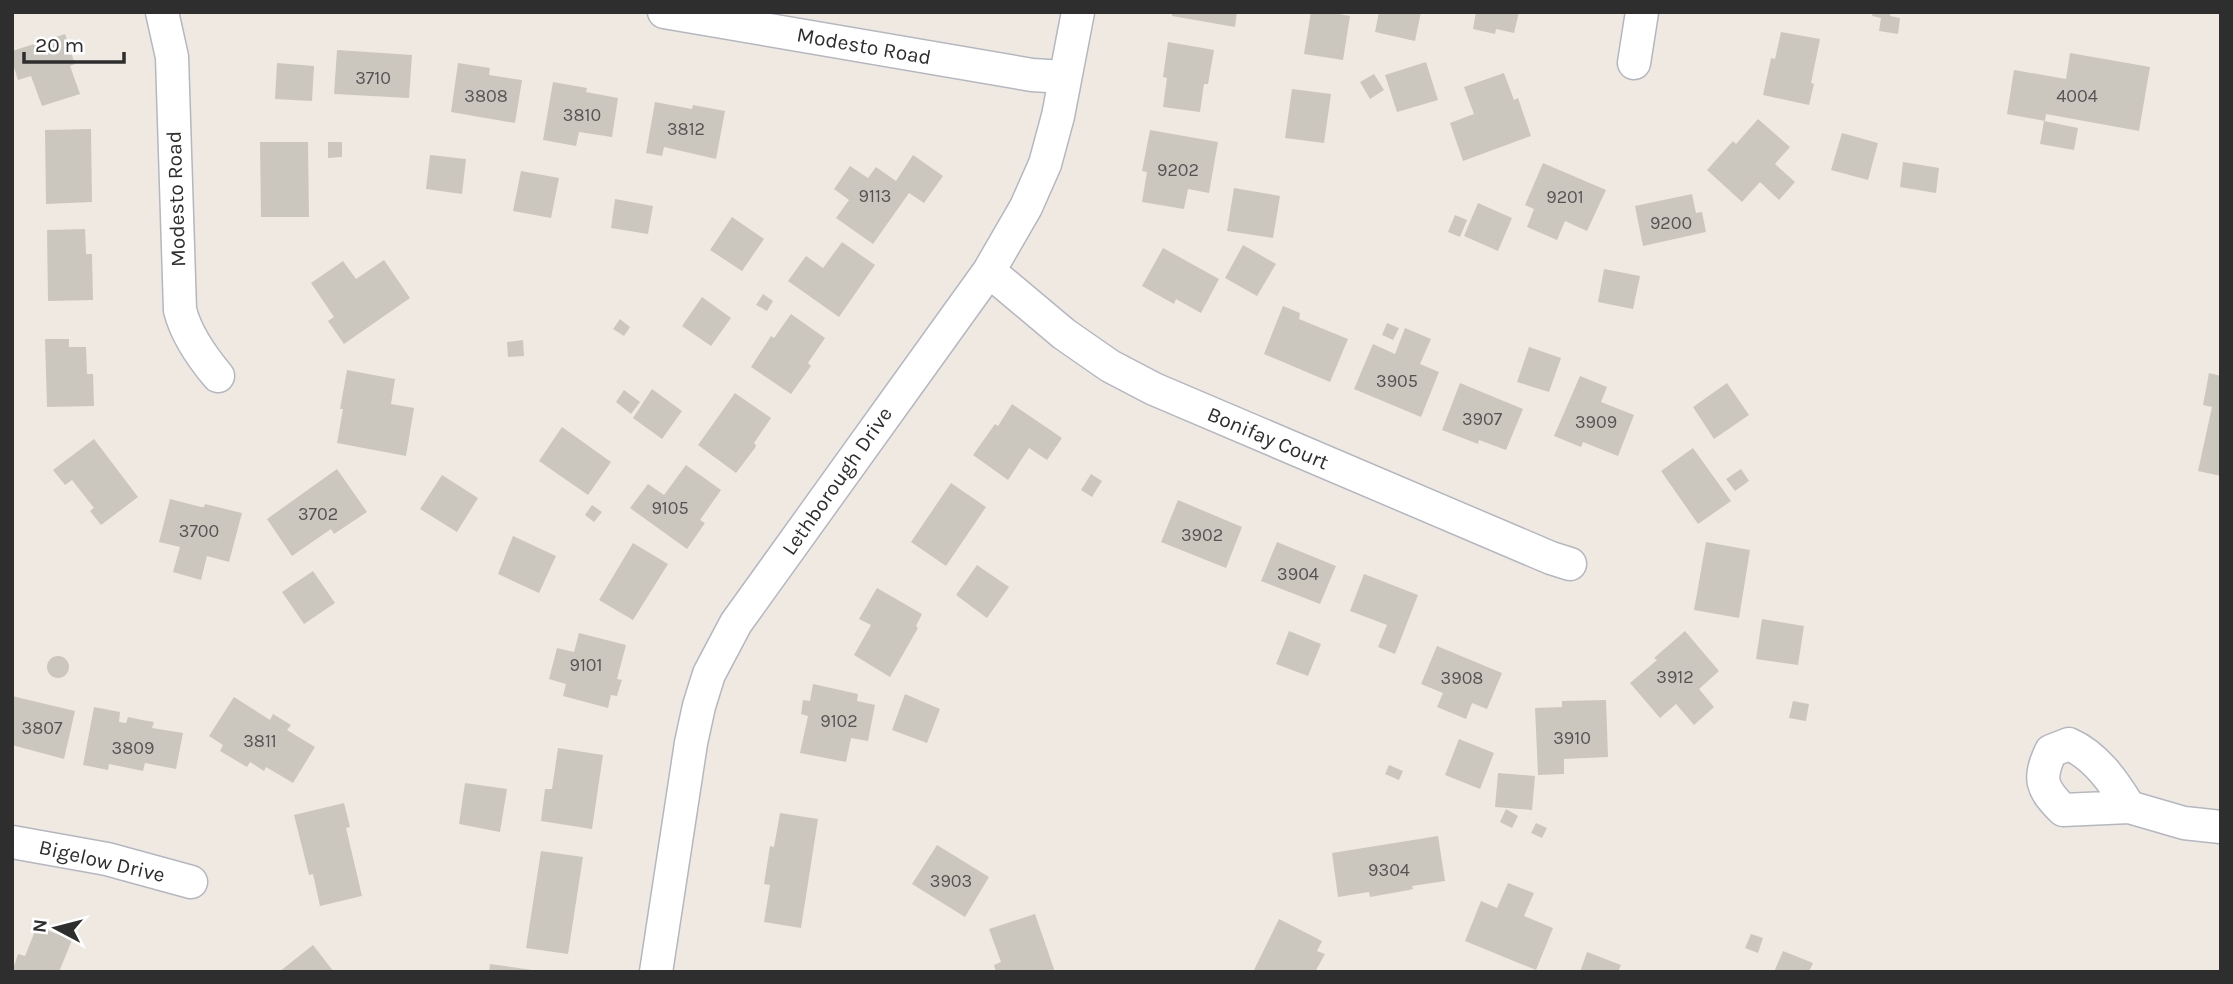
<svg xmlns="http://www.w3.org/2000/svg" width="2233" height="984" viewBox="0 0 2233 984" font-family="Karla,sans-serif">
<rect width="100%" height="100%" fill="#efe9e1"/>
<path fill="#cbc7bf" d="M 1172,12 L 1237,12 L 1235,27 L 1172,16 Z
M 1311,12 L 1328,12 L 1350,16 L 1343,60 L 1304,54 Z
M 1379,12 L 1421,12 L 1415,41 L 1375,32 Z
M 1476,12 L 1519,12 L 1514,33 L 1496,29 L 1495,34 L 1473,29 Z
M 1873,12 L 1891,12 L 1890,16 L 1900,18 L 1898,34 L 1879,31 L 1881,18 L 1872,16 Z
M 1781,32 L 1820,39 L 1811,83 L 1814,84 L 1809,105 L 1763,95 L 1771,58 L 1775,59 Z
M 65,34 L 75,64 L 70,66 L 80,94 L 42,106 L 31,76 L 18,80 L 12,61 L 12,51 Z
M 1168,42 L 1214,50 L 1208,84 L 1204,84 L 1200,112 L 1163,107 L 1167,78 L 1163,77 Z
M 337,50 L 412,55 L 409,98 L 334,94 Z
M 2070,53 L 2150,67 L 2139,131 L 2046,114 L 2045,121 L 2007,114 L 2014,70 L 2066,79 Z
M 1426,62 L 1438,100 L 1397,112 L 1385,75 Z
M 277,63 L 314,66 L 312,101 L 275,99 Z
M 458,63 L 490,68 L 489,75 L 522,80 L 515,123 L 451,112 Z
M 1504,73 L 1514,100 L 1518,98 L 1531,136 L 1463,161 L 1450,123 L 1474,114 L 1464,87 Z
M 1374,74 L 1384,90 L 1370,99 L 1360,82 Z
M 553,82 L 587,88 L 586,92 L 618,98 L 612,137 L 579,132 L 576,146 L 543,140 Z
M 1292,89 L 1331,94 L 1324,143 L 1285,138 Z
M 655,102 L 692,109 L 693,105 L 725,111 L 716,159 L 664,147 L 662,156 L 646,153 Z
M 1758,119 L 1790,147 L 1775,164 L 1795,182 L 1779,200 L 1760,182 L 1742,202 L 1707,170 L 1733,141 L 1736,144 Z
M 2044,121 L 2078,128 L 2074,150 L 2040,144 Z
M 91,129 L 92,202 L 46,204 L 45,130 Z
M 1150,130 L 1218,142 L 1209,193 L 1188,189 L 1184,209 L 1142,202 L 1147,172 L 1142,171 Z
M 1842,133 L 1878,143 L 1868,180 L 1831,170 Z
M 260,142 L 308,142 L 309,217 L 261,217 Z
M 328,142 L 342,142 L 342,157 L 328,158 Z
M 430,155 L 466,159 L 462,194 L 426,189 Z
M 913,155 L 943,176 L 924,203 L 909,193 L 873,244 L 836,218 L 849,200 L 834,189 L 850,166 L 868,178 L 876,167 L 896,181 Z
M 1903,162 L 1939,168 L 1936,193 L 1900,187 Z
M 1543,163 L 1606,190 L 1587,231 L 1565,221 L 1557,240 L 1527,227 L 1534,209 L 1525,205 Z
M 521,171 L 559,178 L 551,218 L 513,211 Z
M 1234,188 L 1280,196 L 1273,238 L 1227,231 Z
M 1692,194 L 1696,213 L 1702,212 L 1706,232 L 1643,246 L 1635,206 Z
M 615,199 L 653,206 L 648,234 L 611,228 Z
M 1478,203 L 1512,218 L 1498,251 L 1464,236 Z
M 1455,215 L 1467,220 L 1460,237 L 1448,232 Z
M 732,217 L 764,239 L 742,271 L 710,250 Z
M 85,229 L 86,254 L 92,254 L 93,300 L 48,301 L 47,230 Z
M 842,242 L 875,265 L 839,317 L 788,281 L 806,256 L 823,268 Z
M 1243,245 L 1276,264 L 1257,296 L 1225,278 Z
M 1163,248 L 1219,279 L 1201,313 L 1176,299 L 1174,304 L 1142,286 Z
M 384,260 L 410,298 L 344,344 L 328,321 L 334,317 L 311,283 L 343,261 L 356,279 Z
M 1604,269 L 1640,276 L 1633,309 L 1598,302 Z
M 763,294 L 773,301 L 767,311 L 756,305 Z
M 702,297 L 731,318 L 711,346 L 682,326 Z
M 1283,306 L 1300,313 L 1299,319 L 1348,339 L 1330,382 L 1264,354 Z
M 791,314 L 825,338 L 808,363 L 811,366 L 791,394 L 751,367 L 771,336 L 774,338 Z
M 620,319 L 630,327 L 624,336 L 613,329 Z
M 1387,323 L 1399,328 L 1393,340 L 1382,335 Z
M 1405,328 L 1431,339 L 1420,364 L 1439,372 L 1421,417 L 1354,389 L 1373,344 L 1395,354 Z
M 45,339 L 69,339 L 69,347 L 86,347 L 87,374 L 93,374 L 94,406 L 47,407 Z
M 523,340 L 524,356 L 508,357 L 507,342 Z
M 1529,347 L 1561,358 L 1549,392 L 1517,382 Z
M 347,370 L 395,379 L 391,404 L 414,408 L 406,456 L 337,443 L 343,409 L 340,409 Z
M 2209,373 L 2221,376 L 2221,476 L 2198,471 L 2212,407 L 2203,405 Z
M 1580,376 L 1607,387 L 1601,402 L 1634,415 L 1618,456 L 1583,442 L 1581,447 L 1554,436 Z
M 1460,383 L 1523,409 L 1506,450 L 1479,440 L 1478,444 L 1442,430 Z
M 1727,383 L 1749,415 L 1714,439 L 1693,407 Z
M 652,389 L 682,411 L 662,439 L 633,418 Z
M 624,390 L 640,402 L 631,414 L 616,402 Z
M 735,393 L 771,418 L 754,443 L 756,445 L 755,448 L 736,473 L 698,445 Z
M 1012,404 L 1062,438 L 1047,460 L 1029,448 L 1008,480 L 973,455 L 995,424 L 998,426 Z
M 562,427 L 611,462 L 588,495 L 539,461 Z
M 94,439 L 138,497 L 101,525 L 90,511 L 94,508 L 72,480 L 65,485 L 53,470 Z
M 1693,448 L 1731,501 L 1698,524 L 1661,471 Z
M 686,465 L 721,490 L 700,520 L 705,523 L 687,549 L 630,508 L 648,484 L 664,495 Z
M 337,469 L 367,512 L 334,534 L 331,529 L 292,556 L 267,519 Z
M 1741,469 L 1749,481 L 1735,491 L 1726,479 Z
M 1091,474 L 1102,481 L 1092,497 L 1081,490 Z
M 442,475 L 478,498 L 457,532 L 420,509 Z
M 951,483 L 986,507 L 946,566 L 911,542 Z
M 170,499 L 201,507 L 204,507 L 205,504 L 242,513 L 229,562 L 207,556 L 201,580 L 173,572 L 180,547 L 159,542 Z
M 1178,500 L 1242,527 L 1226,568 L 1161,542 Z
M 592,505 L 602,512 L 594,522 L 585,515 Z
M 513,536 L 556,556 L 539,593 L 498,574 Z
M 1277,542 L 1336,566 L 1320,604 L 1261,581 Z
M 1706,542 L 1750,550 L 1739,618 L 1694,610 Z
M 633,543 L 668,564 L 633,620 L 599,600 Z
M 977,565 L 1009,587 L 987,618 L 956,595 Z
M 313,571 L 335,603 L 304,624 L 282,592 Z
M 1364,574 L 1418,595 L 1395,654 L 1378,647 L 1387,625 L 1350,611 Z
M 877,588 L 922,614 L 916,626 L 918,628 L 890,677 L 854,655 L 871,625 L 859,619 Z
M 1762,619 L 1804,626 L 1798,665 L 1756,659 Z
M 1289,631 L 1321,644 L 1308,676 L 1276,664 Z
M 1685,631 L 1719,671 L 1699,689 L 1714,707 L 1694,725 L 1676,704 L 1660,718 L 1630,683 L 1657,660 L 1654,658 Z
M 579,633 L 626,645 L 617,679 L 622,680 L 619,689 L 617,696 L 611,695 L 608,708 L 563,696 L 566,684 L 549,679 L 557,648 L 574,652 Z
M 1437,646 L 1502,673 L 1487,709 L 1472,703 L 1466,719 L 1437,707 L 1443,693 L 1421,684 Z
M47 667a11 11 0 1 1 22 0a11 11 0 1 1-22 0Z
M 813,684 L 858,694 L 857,701 L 875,705 L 868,741 L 851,738 L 846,762 L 800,753 L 808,716 L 801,714 L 803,700 L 810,701 Z
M 905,694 L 940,709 L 927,743 L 892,730 Z
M 12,696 L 75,711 L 64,759 L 12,745 Z
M 234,697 L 270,720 L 273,714 L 291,725 L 287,730 L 315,747 L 293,783 L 266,767 L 264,771 L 250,762 L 247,767 L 220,751 L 223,745 L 209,736 Z
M 1606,700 L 1608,757 L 1564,759 L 1564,774 L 1538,775 L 1535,708 L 1562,707 L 1562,701 Z
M 1793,701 L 1809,704 L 1806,721 L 1789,718 Z
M 94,707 L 120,712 L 119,722 L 126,723 L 128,717 L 142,720 L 154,722 L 152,728 L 183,733 L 176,769 L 145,763 L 143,771 L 109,764 L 108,770 L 83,765 Z
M 1459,739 L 1494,753 L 1480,789 L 1445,775 Z
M 558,748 L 603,755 L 592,829 L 541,821 L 545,789 L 552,789 Z
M 1389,765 L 1403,771 L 1399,780 L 1385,774 Z
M 1498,773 L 1535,776 L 1532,810 L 1495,807 Z
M 465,783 L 507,789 L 500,832 L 459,824 Z
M 344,803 L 350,827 L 346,828 L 362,896 L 320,906 L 313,874 L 309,875 L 294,815 Z
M 1506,809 L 1518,816 L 1512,828 L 1500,822 Z
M 780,813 L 818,819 L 801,928 L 764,922 L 770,885 L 764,884 L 770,846 L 774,847 Z
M 1536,823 L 1547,828 L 1542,838 L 1531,833 Z
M 1438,836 L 1445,881 L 1412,886 L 1413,889 L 1409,890 L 1370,897 L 1369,892 L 1338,897 L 1332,853 Z
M 937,845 L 989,877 L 965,917 L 912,884 Z
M 541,851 L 583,857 L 568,954 L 526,948 Z
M 1508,883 L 1534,893 L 1524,916 L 1553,928 L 1536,970 L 1465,941 L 1481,901 L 1497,908 Z
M 1035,914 L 1055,972 L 996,972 L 994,965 L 1001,962 L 989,929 Z
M 1279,919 L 1322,941 L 1317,951 L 1325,954 L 1315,972 L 1253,972 Z
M 37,926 L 72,940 L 59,972 L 12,972 L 18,954 L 25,956 Z
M 1751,934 L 1763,938 L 1758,953 L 1745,948 Z
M 313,945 L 334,972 L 279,972 L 289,964 Z
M 1783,951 L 1813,963 L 1809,972 L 1774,972 Z
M 1587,952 L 1621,965 L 1618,972 L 1580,972 Z
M 490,964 L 532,970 L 532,972 L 489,972 Z"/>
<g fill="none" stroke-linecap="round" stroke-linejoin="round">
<g stroke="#b4b7c1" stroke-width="35">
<path id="minor" d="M 162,12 L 172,57 L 180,310 C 186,334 202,357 218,376
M 664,12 L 1032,75 L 1064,77
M 1634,63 L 1642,12
M 989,271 L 1064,334 L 1110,366 L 1154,389 L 1551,558 L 1570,564
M 2129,807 C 2114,782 2096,756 2069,744 L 2051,751 C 2038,779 2041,788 2063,810 L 2129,807 L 2184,823 L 2221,827
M 12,842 L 107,859 L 191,882
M 656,972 L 691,743 L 699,706 L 709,674 L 736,623 L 989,271 L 1026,207 L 1045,164 L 1058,116 L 1078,12"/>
</g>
<use href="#minor" stroke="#fff" stroke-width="32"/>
</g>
<g text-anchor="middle" stroke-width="5" stroke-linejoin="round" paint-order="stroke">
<g font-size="18" fill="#555452">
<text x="373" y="84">3710</text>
<text x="486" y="102">3808</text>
<text x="2077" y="102">4004</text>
<text x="582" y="121">3810</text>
<text x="686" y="135">3812</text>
<text x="1178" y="176">9202</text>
<text x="875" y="202">9113</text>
<text x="1565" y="203">9201</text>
<text x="1671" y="229">9200</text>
<text x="1397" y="387">3905</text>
<text x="1482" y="425">3907</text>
<text x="1596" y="428">3909</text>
<text x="670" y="514">9105</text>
<text x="318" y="520">3702</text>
<text x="199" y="537">3700</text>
<text x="1202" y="541">3902</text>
<text x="1298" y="580">3904</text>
<text x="586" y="671">9101</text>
<text x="1675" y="683">3912</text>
<text x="1462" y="684">3908</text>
<text x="839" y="727">9102</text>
<text x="42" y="734">3807</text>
<text x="1572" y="744">3910</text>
<text x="260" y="747">3811</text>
<text x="133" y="754">3809</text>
<text x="1389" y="876">9304</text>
<text x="951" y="887">3903</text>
</g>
<g font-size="21" fill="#2e2e2e" stroke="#fff">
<text transform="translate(864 46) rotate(10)" y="7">Modesto Road</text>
<text transform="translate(176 199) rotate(-92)" y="7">Modesto Road</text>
<text transform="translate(1268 438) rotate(23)" y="7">Bonifay Court</text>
<text transform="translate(837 481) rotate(-55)" y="7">Lethborough Drive</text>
<text transform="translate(102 861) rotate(13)" y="7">Bigelow Drive</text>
</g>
</g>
<rect width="2233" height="984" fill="none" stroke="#2e2e2e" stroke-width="28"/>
<g transform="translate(56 928) rotate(277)" stroke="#ffffff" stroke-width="5" paint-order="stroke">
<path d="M0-5L12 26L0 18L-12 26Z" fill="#2e2e2e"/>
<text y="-10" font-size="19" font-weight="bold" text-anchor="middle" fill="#2e2e2e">N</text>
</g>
<path d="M24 52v10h100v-10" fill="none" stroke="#2e2e2e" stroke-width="3.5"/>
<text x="35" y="52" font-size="21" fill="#2e2e2e" stroke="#ffffff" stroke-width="5" paint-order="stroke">20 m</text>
</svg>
